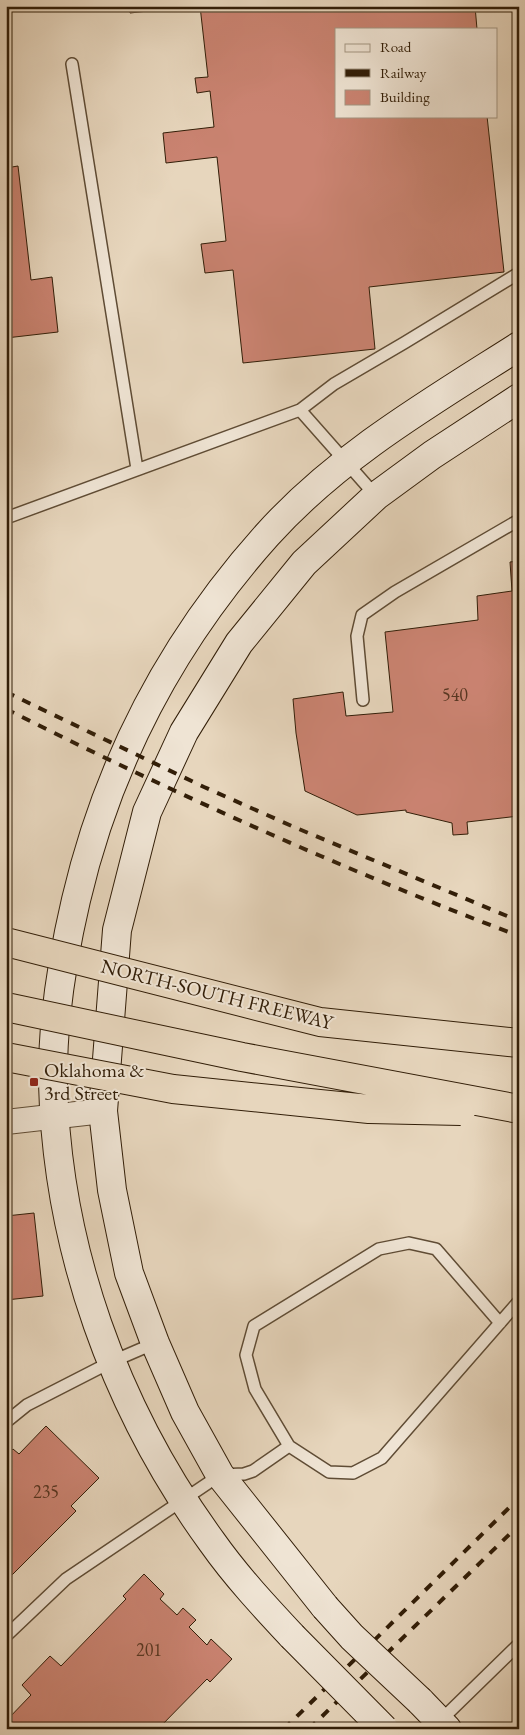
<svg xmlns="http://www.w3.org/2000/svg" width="525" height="1735" viewBox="0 0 525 1735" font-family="'EB Garamond',serif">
<rect width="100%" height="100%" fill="#e7d6bd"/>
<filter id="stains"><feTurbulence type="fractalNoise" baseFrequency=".004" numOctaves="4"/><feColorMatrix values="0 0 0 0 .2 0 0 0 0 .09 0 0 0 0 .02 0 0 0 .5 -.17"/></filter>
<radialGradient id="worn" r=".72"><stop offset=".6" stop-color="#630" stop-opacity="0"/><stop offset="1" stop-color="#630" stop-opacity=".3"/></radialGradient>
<path fill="#ca8371" stroke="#321e08" d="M 129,6 L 193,6 L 130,13 Z
M 200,6 L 475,6 L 477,29 L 336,29 L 336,116 L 487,116 L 504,272 L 369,287 L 375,349 L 243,363 L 233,270 L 205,273 L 201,244 L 226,241 L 217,157 L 166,163 L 163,133 L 214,127 L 210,91 L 197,93 L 195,78 L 208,77 Z
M 18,166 L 31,280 L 52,277 L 58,332 L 6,338 L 6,168 Z
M 519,561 L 519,816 L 467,822 L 468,834 L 453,835 L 452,823 L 406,812 L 406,810 L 357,815 L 305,791 L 296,733 L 293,699 L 343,692 L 346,716 L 393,712 L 385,632 L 478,620 L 477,596 L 512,591 L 510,562 Z
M 34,1213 L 43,1296 L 6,1300 L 6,1216 Z
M 46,1426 L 99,1478 L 71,1506 L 76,1511 L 6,1581 L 6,1456 L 13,1449 L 19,1454 Z
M 144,1574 L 164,1594 L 160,1599 L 177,1615 L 183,1608 L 196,1620 L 189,1627 L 207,1645 L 211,1639 L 232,1659 L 210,1682 L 207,1679 L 158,1729 L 6,1729 L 6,1721 L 31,1695 L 22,1685 L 50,1656 L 61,1666 L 126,1599 L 123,1596 Z"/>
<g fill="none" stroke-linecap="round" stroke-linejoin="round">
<g stroke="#5f4c35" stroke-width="14">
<path id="lane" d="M 72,64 L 137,469
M 300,410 L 334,384 L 404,343 L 519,273
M 6,518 L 300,410 L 376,496
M 363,700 L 357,636 L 362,615 L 395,592 L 519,520
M 6,1422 L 27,1405 L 111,1362 L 155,1343
M 289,1446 L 255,1389 L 246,1355 L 254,1326 L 379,1249 L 409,1243 L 436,1249 L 500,1323
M 6,1636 L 66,1579 L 220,1475 L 244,1474 L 253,1471 L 289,1446 L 329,1472 L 353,1473 L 382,1458 L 519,1301
M 439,1722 L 519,1644"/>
</g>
<g stroke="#5f4c35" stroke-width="26">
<path id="street" d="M 6,1122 L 103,1111"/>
</g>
<g stroke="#321e08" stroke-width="30">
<path id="secondary" d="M 325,1607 L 220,1475 L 185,1412 L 155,1343 L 129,1273 L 112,1190 L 103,1111 L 117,930 L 147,812 L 184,732 L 239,643 L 304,563 L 376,496 L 432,455 L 519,398
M 292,1636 C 264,1606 236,1576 212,1542 C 115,1409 57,1248 53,1083 C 52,1022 62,960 76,900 C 108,763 173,640 267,535 C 338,456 431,402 519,346
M 420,1701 L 447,1729"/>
</g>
<use href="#lane" stroke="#efe4d4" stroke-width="11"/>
<use href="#street" stroke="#efe4d4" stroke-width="24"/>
<use href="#secondary" stroke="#efe4d4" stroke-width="28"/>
<path stroke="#321e08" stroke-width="4" stroke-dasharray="9 9" stroke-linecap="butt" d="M 6,692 L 204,787 L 294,827 L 519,921
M 6,709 C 173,793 344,870 519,936
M 284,1729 L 519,1498
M 309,1729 L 519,1525"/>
<g stroke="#321e08" stroke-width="30" stroke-linecap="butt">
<path id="secondary-bridge" d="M 325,1607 L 352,1637 L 420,1701
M 292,1636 L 384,1729"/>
</g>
<g stroke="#321e08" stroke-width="30" stroke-linecap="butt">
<path id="highway-bridge" d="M 6,942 L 320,1022 L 519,1043
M 6,1007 L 242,1057 L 519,1109
M 6,1057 L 173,1089 L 369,1109 L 461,1111"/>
</g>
<use href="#secondary-bridge" stroke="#efe4d4" stroke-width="28"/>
<use href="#highway-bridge" stroke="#e7d6bd" stroke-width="28"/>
</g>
<rect fill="#8f2418" stroke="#efe4d4" stroke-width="2" x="29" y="1077" width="10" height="10" rx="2.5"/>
<g text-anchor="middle" stroke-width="4" stroke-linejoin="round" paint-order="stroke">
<g font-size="18" fill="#583722">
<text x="455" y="701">540</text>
<text x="46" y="1498">235</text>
<text x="149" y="1656">201</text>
</g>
<g font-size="20" fill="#321e08" stroke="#efe4d4">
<text transform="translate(217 994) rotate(14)" y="7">NORTH-SOUTH FREEWAY</text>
</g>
<g font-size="20" fill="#321e08" stroke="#efe4d4" text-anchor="start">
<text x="44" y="1077">Oklahoma &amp;<tspan x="44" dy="23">3rd Street</tspan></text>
</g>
</g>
<rect width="525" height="1735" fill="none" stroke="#e7d6bd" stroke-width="25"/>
<rect x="8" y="8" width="510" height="1720" fill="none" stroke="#321e08" stroke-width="2.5"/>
<rect x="12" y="12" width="500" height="1710" fill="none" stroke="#321e08"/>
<rect x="335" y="28" width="162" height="90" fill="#efe4d4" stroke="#a39582"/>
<rect x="345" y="44" width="25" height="8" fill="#efe4d4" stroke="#a39582"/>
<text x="380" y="52" font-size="15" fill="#321e08">Road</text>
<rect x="345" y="69" width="25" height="8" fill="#321e08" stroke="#a39582"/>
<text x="380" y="78" font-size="15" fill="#321e08">Railway</text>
<rect x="345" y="90" width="25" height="15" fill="#ca8371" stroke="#a39582"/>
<text x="380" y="102" font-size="15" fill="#321e08">Building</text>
<rect width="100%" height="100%" filter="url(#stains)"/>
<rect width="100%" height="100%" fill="url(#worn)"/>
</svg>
